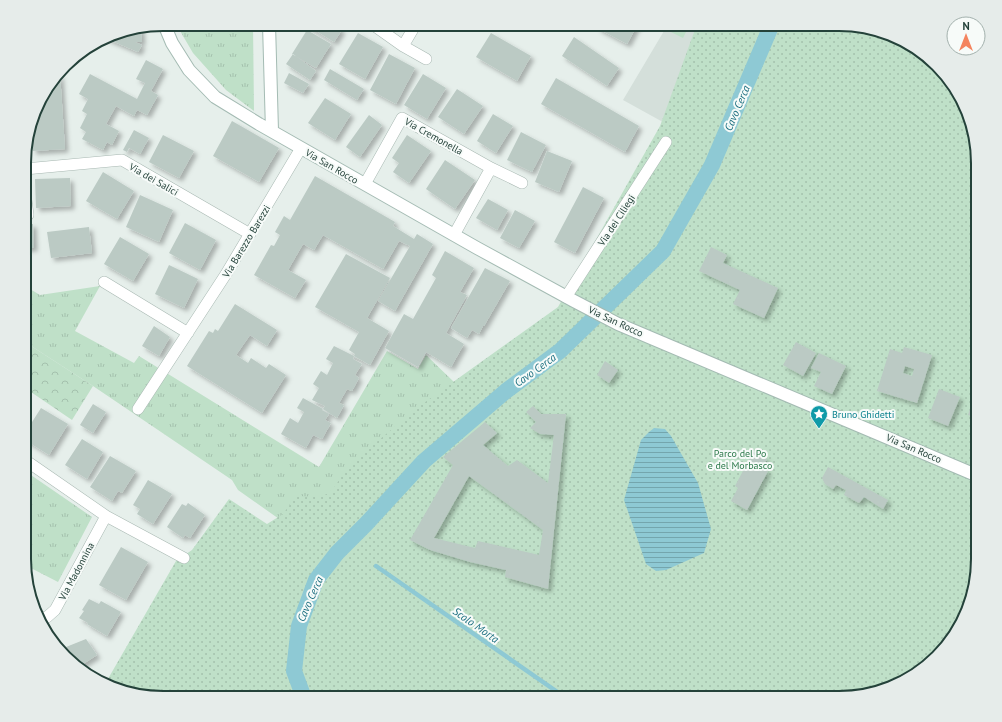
<svg xmlns="http://www.w3.org/2000/svg" width="1002" height="722" viewBox="0 0 1002 722" font-family="'PT Sans',sans-serif">
<defs>
<pattern id="grass-tufts" width="24" height="20" patternUnits="userSpaceOnUse"><rect width="24" height="20" fill="#bfe0c8"/><path d="M3 7l-1-3M5 7V3M7 7l1-3M15 17l-1-3M17 17v-4M19 17l1-3" fill="none" stroke="#a4c1ad"/></pattern>
<pattern id="forest-crowns" width="20" height="18" patternUnits="userSpaceOnUse"><rect width="20" height="18" fill="#bfe0c8"/><path d="M2 6a3 3 0 1 1 6 0M12 15a3 3 0 1 1 6 0" fill="none" stroke="#a4c1ad"/></pattern>
<pattern id="park-dots" width="8" height="8" patternUnits="userSpaceOnUse"><rect width="8" height="8" fill="#bfe0c8"/><path d="M2 2h.1M6 6h.1" fill="none" stroke="#a4c1ad" stroke-width="1.8" stroke-linecap="round"/></pattern>
<pattern id="water-rules" width="6" height="5" patternUnits="userSpaceOnUse"><rect width="6" height="5" fill="#8ec9d4"/><path d="M0 2.5h6" fill="none" stroke="#74a5ad"/></pattern>
<filter id="shadow"><feDropShadow dx="3.5" dy="3.5" stdDeviation="2" flood-color="#0004"/></filter>
</defs>
<rect width="100%" height="100%" fill="#e6efeb"/>
<path fill="#d4dfda" d="M 654,24 L 744,24 L 690,137 L 623,100 L 664,31 Z"/>
<path fill="url(#grass-tufts)" d="M 176,24 L 253,24 L 254,111 L 226,90 L 193,53 Z
M 25,286 L 40,295 L 100,286 L 75,331 L 134,363 L 139,356 L 319,467 L 387,351 L 418,369 L 426,355 L 454,382 L 299,533 L 238,490 L 232,480 L 93,386 L 25,342 Z
M 25,471 L 92,517 L 58,582 L 25,565 Z"/>
<path fill="url(#forest-crowns)" d="M 25,342 L 93,386 L 72,420 L 25,388 Z"/>
<path fill="url(#park-dots)" d="M 697,24 L 848,24 L 892,34 L 924,53 L 964,101 L 978,154 L 978,568 L 968,612 L 949,644 L 901,684 L 839,698 L 154,698 L 118,691 L 105,684 L 176,561 L 192,550 L 229,499 L 267,524 L 283,514 L 296,496 L 323,497 L 333,489 L 350,464 L 421,405 L 558,307 L 660,126 Z"/>
<path fill="#bfe0c8" d="M 655,24 L 690,24 L 683,38 Z"/>
<path fill="url(#water-rules)" d="M 654,428 L 665,429 L 671,436 L 698,483 L 711,529 L 704,553 L 666,570 L 656,571 L 646,564 L 624,500 L 641,440 L 649,432 Z"/>
<g fill="none" stroke-linecap="round" stroke-linejoin="round">
<path stroke="#8ec9d4" stroke-width="4.5" d="M 376,566 L 566,698"/>
<path stroke="#8ec9d4" stroke-width="16" d="M 304,698 L 294,671 L 299,626 L 316,580 L 337,553 L 366,524 L 424,461 L 506,391 L 560,351 L 663,251 L 712,165 L 772,24"/>
</g>
<path fill="#bbcac4" fill-rule="evenodd" filter="url(#shadow)" d="M 305,24 L 333,24 L 342,30 L 334,42 Z
M 599,24 L 638,24 L 627,44 L 597,28 Z
M 141,28 L 142,42 L 135,42 L 142,45 L 138,52 L 105,38 L 110,34 Z
M 307,30 L 331,44 L 316,68 L 292,54 Z
M 358,33 L 383,47 L 365,79 L 339,64 Z
M 491,33 L 531,56 L 517,81 L 476,57 Z
M 574,37 L 619,68 L 607,86 L 562,56 Z
M 293,54 L 316,71 L 310,80 L 286,64 Z
M 389,54 L 415,68 L 396,104 L 370,90 Z
M 146,60 L 163,69 L 151,91 L 158,95 L 147,115 L 137,110 L 134,116 L 116,106 L 106,124 L 119,131 L 112,145 L 107,142 L 103,150 L 82,139 L 86,132 L 80,128 L 87,114 L 82,111 L 88,99 L 79,94 L 90,74 L 137,99 L 145,83 L 136,79 Z
M 330,69 L 364,89 L 357,100 L 324,80 Z
M 60,73 L 65,149 L 33,151 L 31,126 L 38,101 Z
M 289,73 L 309,84 L 303,93 L 284,83 Z
M 423,74 L 446,88 L 427,119 L 404,105 Z
M 556,78 L 639,126 L 625,152 L 541,104 Z
M 457,89 L 483,106 L 464,134 L 438,117 Z
M 325,98 L 351,114 L 335,140 L 308,123 Z
M 493,114 L 513,126 L 496,153 L 477,141 Z
M 369,115 L 382,125 L 360,157 L 346,147 Z
M 232,121 L 279,148 L 259,182 L 213,156 Z
M 134,130 L 149,138 L 140,154 L 129,148 L 127,152 L 123,150 Z
M 521,132 L 546,145 L 532,172 L 507,160 Z
M 163,135 L 194,151 L 179,178 L 149,162 Z
M 407,135 L 431,151 L 409,183 L 393,172 L 399,163 L 392,158 Z
M 547,151 L 572,161 L 559,192 L 535,182 Z
M 445,160 L 475,180 L 455,209 L 426,189 Z
M 103,172 L 134,191 L 117,219 L 86,201 Z
M 315,176 L 395,222 L 393,226 L 414,239 L 417,234 L 433,244 L 395,311 L 378,301 L 410,246 L 399,241 L 383,269 L 323,235 L 314,250 L 303,244 L 288,270 L 306,280 L 295,298 L 254,275 L 271,245 L 274,246 L 280,235 L 275,232 L 284,216 L 290,220 Z
M 70,178 L 71,206 L 36,208 L 35,179 Z
M 583,187 L 604,198 L 575,253 L 554,242 Z
M 140,195 L 173,210 L 159,242 L 126,227 Z
M 488,199 L 508,210 L 497,230 L 476,218 Z
M 515,210 L 535,221 L 519,248 L 500,238 Z
M 185,223 L 216,240 L 200,270 L 169,253 Z
M 25,224 L 33,224 L 34,248 L 25,248 Z
M 89,227 L 92,253 L 51,258 L 47,232 Z
M 120,237 L 149,254 L 133,281 L 104,264 Z
M 711,247 L 727,255 L 723,263 L 778,288 L 764,318 L 733,304 L 740,290 L 699,271 Z
M 445,251 L 474,268 L 460,292 L 467,295 L 446,333 L 464,344 L 451,367 L 426,352 L 418,367 L 385,348 L 404,314 L 413,319 L 436,278 L 432,275 Z
M 346,254 L 390,278 L 367,318 L 389,331 L 370,365 L 354,356 L 355,354 L 349,350 L 359,332 L 315,307 Z
M 169,265 L 198,279 L 184,308 L 155,294 Z
M 485,268 L 510,281 L 484,326 L 483,326 L 479,334 L 472,330 L 467,338 L 451,328 Z
M 235,304 L 277,330 L 267,346 L 250,335 L 236,355 L 248,363 L 251,358 L 266,368 L 269,364 L 286,375 L 262,413 L 187,366 L 209,331 L 213,333 L 215,329 L 218,331 Z
M 154,326 L 170,337 L 159,356 L 142,346 Z
M 796,342 L 816,353 L 803,376 L 783,365 Z
M 334,346 L 354,356 L 353,359 L 362,364 L 355,375 L 359,378 L 352,391 L 347,389 L 339,403 L 344,405 L 337,418 L 323,409 L 325,406 L 312,400 L 319,388 L 313,384 L 321,371 L 327,375 L 333,363 L 326,359 Z
M 904,347 L 932,355 L 917,403 L 877,391 L 890,349 L 902,353 ZM 905,366 L 914,369 L 912,376 L 903,373 Z
M 819,353 L 846,366 L 832,394 L 814,386 L 821,372 L 811,368 Z
M 605,361 L 618,370 L 609,383 L 597,375 Z
M 977,388 L 978,388 L 978,418 L 968,415 Z
M 939,389 L 960,397 L 948,426 L 928,418 Z
M 303,398 L 323,409 L 322,410 L 329,414 L 325,420 L 331,423 L 322,439 L 313,435 L 306,448 L 281,434 L 290,418 L 298,423 L 304,412 L 297,408 Z
M 93,404 L 106,412 L 93,433 L 80,425 Z
M 533,406 L 541,414 L 566,414 L 548,589 L 505,577 L 506,570 L 470,562 L 430,550 L 410,540 L 453,465 L 443,457 L 485,422 L 497,433 L 483,445 L 508,466 L 517,460 L 548,483 L 554,435 L 540,434 L 530,428 L 536,422 L 526,412 ZM 469,476 L 543,530 L 539,555 L 478,541 L 475,548 L 434,538 Z
M 41,408 L 68,424 L 49,455 L 25,440 L 25,433 Z
M 82,439 L 103,452 L 87,479 L 65,465 Z
M 753,452 L 767,459 L 762,468 L 768,471 L 747,510 L 731,501 L 738,488 L 735,486 Z
M 110,456 L 136,471 L 122,493 L 118,491 L 112,501 L 90,487 Z
M 828,467 L 888,500 L 883,509 L 864,497 L 859,503 L 844,495 L 846,490 L 836,485 L 833,489 L 825,484 L 822,478 Z
M 148,480 L 172,494 L 153,524 L 137,514 L 140,509 L 133,505 Z
M 188,503 L 205,515 L 190,538 L 185,535 L 183,538 L 167,527 L 182,504 L 186,506 Z
M 121,547 L 148,562 L 126,600 L 99,585 Z
M 89,599 L 99,604 L 101,601 L 121,612 L 107,636 L 87,624 L 88,623 L 79,618 L 84,611 L 82,610 Z
M 86,639 L 97,655 L 80,666 L 83,672 L 78,669 L 61,649 Z"/>
<g fill="none" stroke-linecap="round" stroke-linejoin="round">
<g stroke="#a8b8b2" stroke-width="12">
<path id="street" d="M 372,24 L 403,46 L 426,59
M 403,46 L 416,24
M 491,168 L 522,183
M 25,169 L 122,160 L 250,234
M 365,184 L 402,118 L 491,168 L 454,235
M 25,192 L 28,215
M 104,282 L 188,333
M 566,297 L 666,142
M 138,409 L 226,274 L 301,148
M 25,460 L 106,516 L 55,610 L 47,617 L 39,618
M 106,516 L 184,558"/>
</g>
<g stroke="#a4bbb3" stroke-width="14">
<path id="secondary" d="M 164,24 L 172,43 L 189,70 L 215,97 L 259,124 L 477,248 L 574,301 L 618,324 L 978,476
M 269,24 L 272,131"/>
</g>
<use href="#street" stroke="#fff" stroke-width="11"/>
<use href="#secondary" stroke="#fff" stroke-width="12"/>
</g>
<defs>
<g id="sight-pin" transform="scale(0.9)"><path d="M0 17L-7.5 6A9.5 9.5 0 1 1 7.5 6Z" fill="#0f9aa8" stroke="#f7fbf9"/><path d="M0-6L1.8-2.2L6-1.7L2.9 1.2L3.7 5.4L0 3.3L-3.7 5.4L-2.9 1.2L-6-1.7L-1.8-2.2Z" fill="#fff"/></g>
</defs>
<g fill-rule="evenodd">
<use href="#sight-pin" x="819" y="414"/>
</g>
<g text-anchor="middle" stroke-width="4" stroke-linejoin="round" paint-order="stroke">
<g font-size="10" fill="#24423a" stroke="#f7fbf9">
<text transform="translate(434 136) rotate(29)" y="4">Via Cremonella</text>
<text transform="translate(332 166) rotate(30)" y="4">Via San Rocco</text>
<text transform="translate(154 179) rotate(30)" y="4">Via dei Salici</text>
<text transform="translate(616 220) rotate(-57)" y="4">Via dei Ciliegi</text>
<text transform="translate(246 241) rotate(-59)" y="4">Via Barezzo Barezzi</text>
<text transform="translate(616 321) rotate(25)" y="4">Via San Rocco</text>
<text transform="translate(914 448) rotate(23)" y="4">Via San Rocco</text>
<text transform="translate(76 571) rotate(-62)" y="4">Via Madonnina</text>
</g>
<g font-size="10" fill="#0d838f" stroke="#f7fbf9" text-anchor="start">
<text x="832" y="418">Bruno Ghidetti</text>
</g>
<g font-size="10" fill="#2d7a4b" stroke="#f7fbf9">
<text x="740" y="457">Parco del Po<tspan x="740" dy="12">e del Morbasco</tspan></text>
</g>
<g font-size="11" font-style="italic" fill="#1c6f80" stroke="#f7fbf9">
<text transform="translate(737 108) rotate(-67)" y="4">Cavo Cerca</text>
<text transform="translate(535 370) rotate(-36)" y="4">Cavo Cerca</text>
<text transform="translate(310 599) rotate(-66)" y="4">Cavo Cerca</text>
<text transform="translate(476 625) rotate(35)" y="4">Scolo Morta</text>
</g>
</g>
<path d="M0 0H1002V722H0ZM163 31H839A132 132 0 0 1 971 163V559A132 132 0 0 1 839 691H163A132 132 0 0 1 31 559V163A132 132 0 0 1 163 31Z" fill="#e6ecea" fill-rule="evenodd"/>
<path fill="none" stroke="#24423a" stroke-width="2" d="M163 31H839A132 132 0 0 1 971 163V559A132 132 0 0 1 839 691H163A132 132 0 0 1 31 559V163A132 132 0 0 1 163 31Z"/>
<g transform="translate(966 36)"><circle r="19" fill="#f7fbf9" stroke="#a3b1ad"/>
<path d="M0-3L7 15L0 10L-7 15Z" fill="#f4845f"/>
<text y="-6" font-size="11" font-weight="bold" text-anchor="middle" fill="#24423a">N</text>
</g>
</svg>
